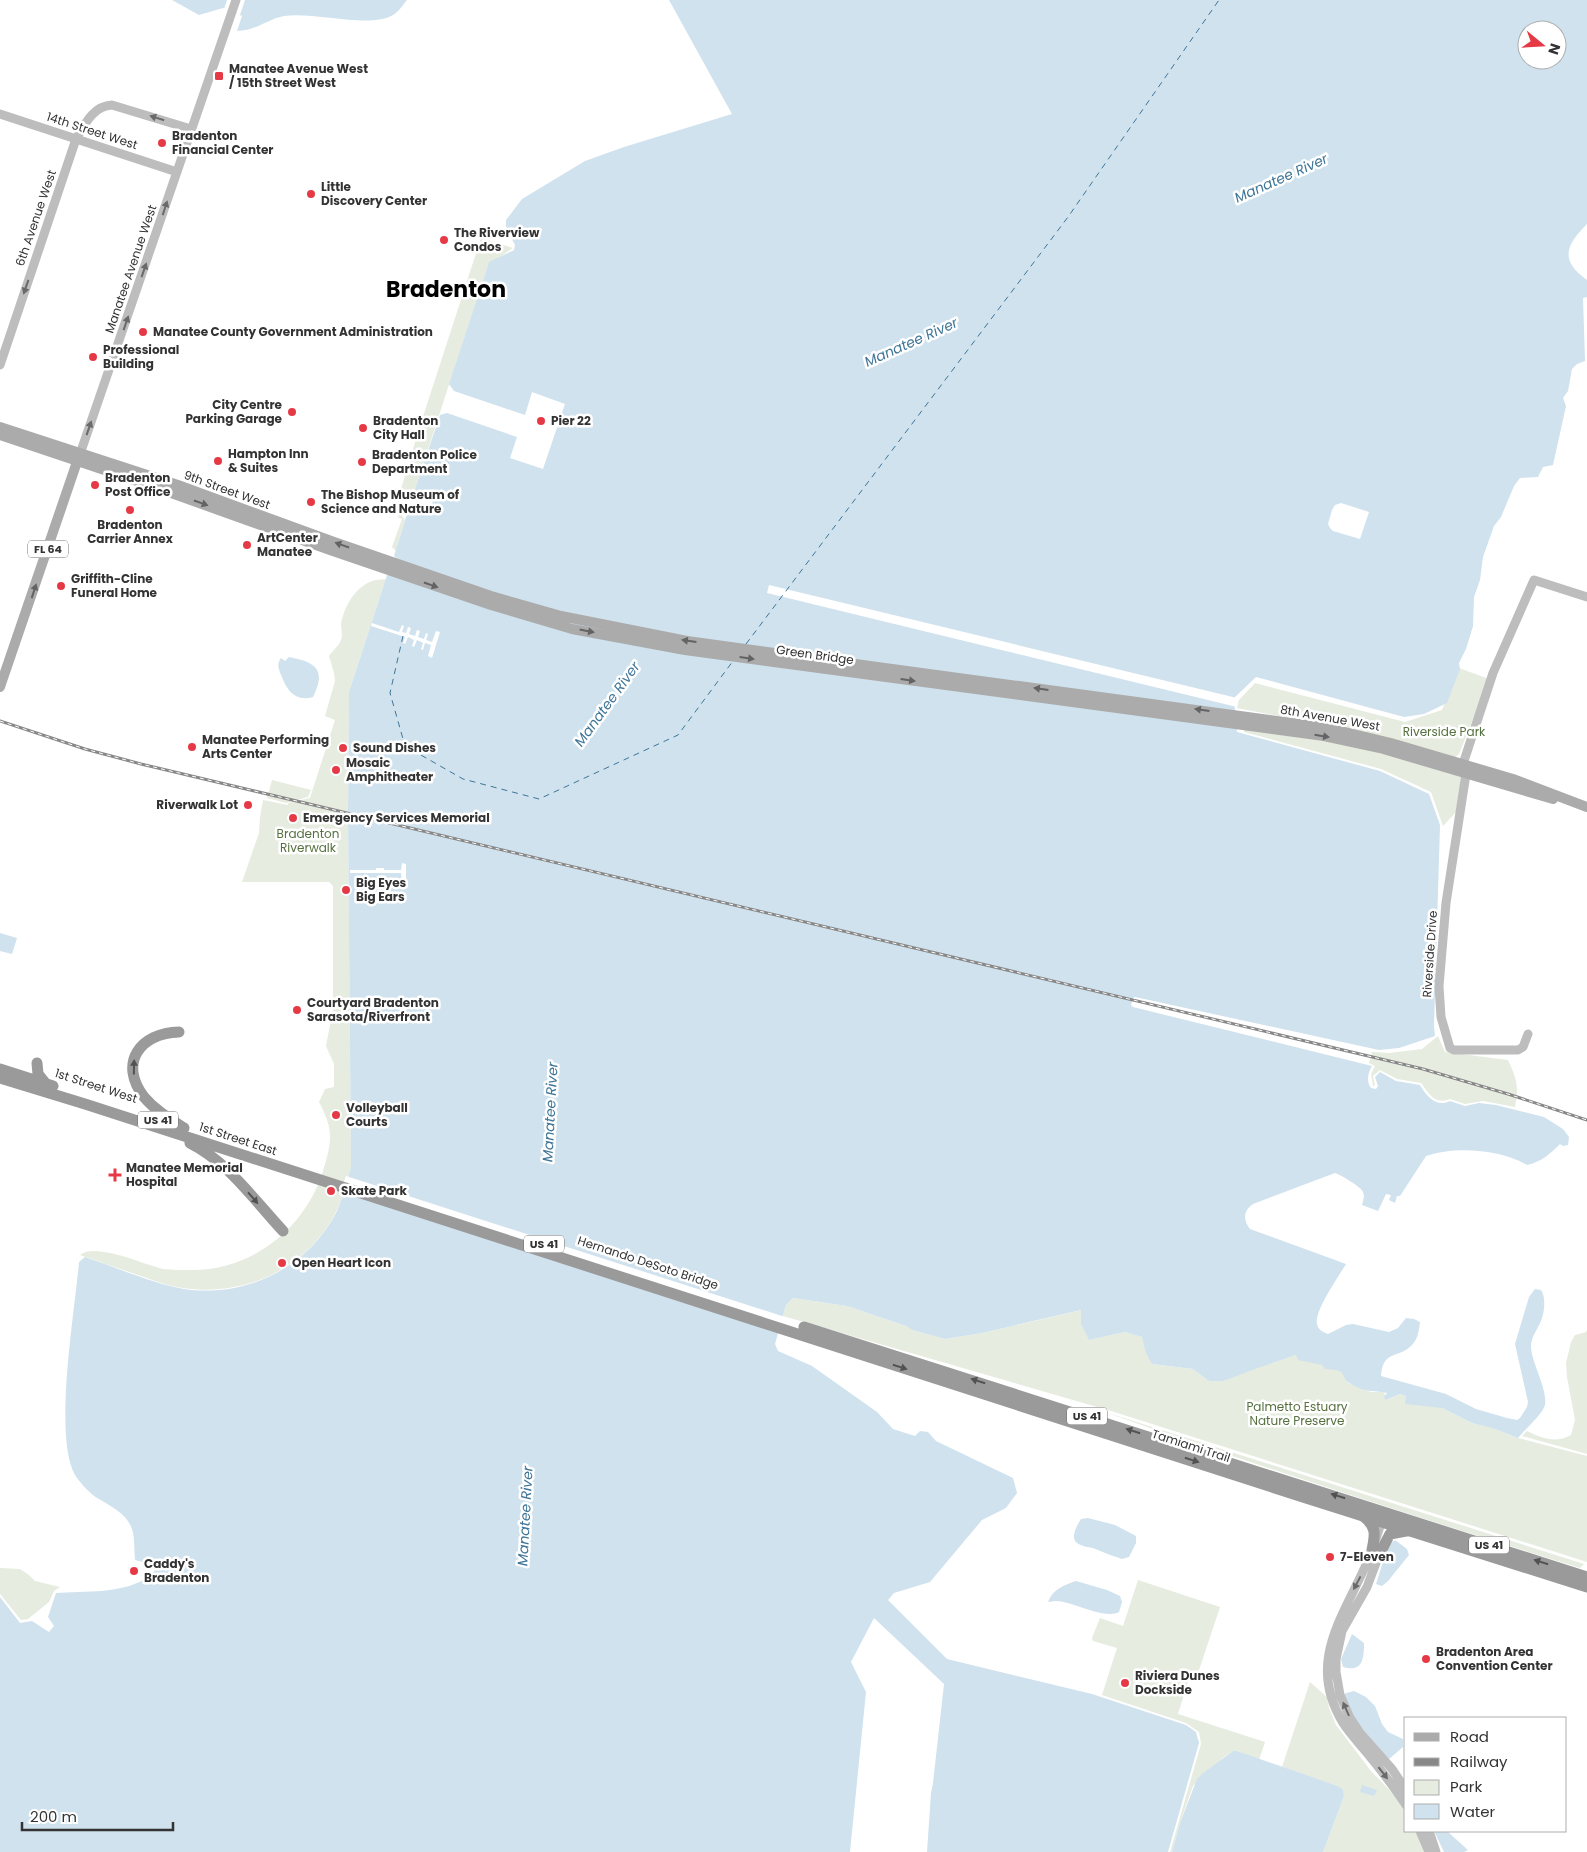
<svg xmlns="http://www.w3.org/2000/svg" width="1587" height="1852" viewBox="0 0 1587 1852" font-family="Poppins,sans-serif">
<rect width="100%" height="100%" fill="#fff"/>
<path fill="#e6ecdf" d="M 481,238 L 513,248 L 488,265 L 415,489 C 397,490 395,508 405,520 L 397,546 L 409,555 L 384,584 L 349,692 L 348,815 L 351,1167 C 347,1181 343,1197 337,1210 C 307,1270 242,1299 177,1287 C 165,1285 153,1280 141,1276 C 120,1269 100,1262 80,1255 C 95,1242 145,1265 163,1269 C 172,1270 181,1270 190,1270 C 251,1271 305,1229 323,1171 C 332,1141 334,1130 319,1102 L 325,1089 L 334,1087 L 334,1064 L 326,1046 L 333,1009 L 333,886 L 329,882 L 242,882 L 259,833 L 260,817 L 263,800 L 288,805 L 288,803 L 310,798 L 335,720 L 325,716 L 335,681 L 334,673 L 329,656 C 333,651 339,645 341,640 C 343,636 341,629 341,624 C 345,602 362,576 387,580 L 397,552 L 392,547 L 402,519 L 398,517 L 398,499 L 419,429 Z
M 1459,668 L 1489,679 L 1459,754 L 1454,758 L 1289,718 L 1237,708 L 1239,700 L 1255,683 L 1405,722 L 1442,710 Z
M 1244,728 L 1350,744 L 1463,776 L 1457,811 L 1443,826 L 1431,792 L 1381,769 L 1244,732 Z
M 272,780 L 311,790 L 308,797 L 286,803 L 267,798 Z
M 1438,1036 L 1445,1052 L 1508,1060 C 1517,1080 1519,1086 1515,1107 L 1483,1101 L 1465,1104 L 1450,1099 C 1435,1105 1429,1094 1421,1083 L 1397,1079 L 1380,1070 L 1373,1076 L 1375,1085 L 1373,1086 L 1371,1074 L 1375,1066 L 1369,1063 L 1372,1052 L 1389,1053 L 1422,1049 Z
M 793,1298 L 847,1306 L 906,1326 L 912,1330 L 945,1339 L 982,1333 L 1082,1310 L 1089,1340 L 1125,1332 L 1142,1337 L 1152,1364 L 1193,1369 L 1209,1381 L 1224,1381 L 1253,1369 L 1296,1355 L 1344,1373 L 1348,1383 L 1371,1392 L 1384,1392 L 1387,1400 L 1400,1394 L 1442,1408 L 1472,1423 L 1495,1429 L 1518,1438 L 1587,1456 L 1587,1562 L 1111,1411 L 783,1316 L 786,1305 Z
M 1587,1330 L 1587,1454 L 1522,1436 L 1527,1431 C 1542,1438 1555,1444 1571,1435 L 1575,1420 L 1567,1377 L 1566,1363 L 1571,1342 L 1575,1335 L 1586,1332 Z
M 1102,1411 L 1584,1564 L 1580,1568 C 1420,1518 1260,1467 1102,1411 Z
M 0,1568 L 20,1569 L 29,1575 L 35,1581 L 60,1587 L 54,1591 L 49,1602 L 28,1619 L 21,1620 L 0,1594 Z
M 1138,1580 L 1220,1607 L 1197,1676 L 1182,1672 L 1181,1675 L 1189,1678 L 1178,1714 L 1265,1742 L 1259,1760 L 1237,1751 L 1233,1751 L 1224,1757 L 1193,1786 L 1180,1823 L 1172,1852 L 1170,1852 L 1201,1744 L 1199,1732 L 1186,1723 L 1102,1695 L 1117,1648 L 1093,1641 L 1092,1638 L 1100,1618 L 1123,1626 Z
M 1310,1682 L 1327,1697 L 1329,1708 L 1336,1725 L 1371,1771 L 1399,1800 L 1406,1812 L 1406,1831 L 1416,1831 L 1424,1852 L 1323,1852 L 1344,1796 L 1338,1786 L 1282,1767 Z"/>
<path fill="#cfe2ee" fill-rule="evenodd" d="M 172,0 L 407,0 C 402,6 398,13 391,16 C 367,28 315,12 284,16 C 268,19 255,31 237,31 L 242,16 L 240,15 L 223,8 L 199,15 Z
M 669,0 L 1587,0 L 1587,224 C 1566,245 1559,260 1587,280 L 1587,297 L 1583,298 L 1585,361 L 1577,364 L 1572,369 L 1568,391 L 1563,398 L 1566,406 L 1553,465 L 1543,467 L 1538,477 L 1520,478 L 1514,486 L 1501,517 L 1494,526 L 1483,557 L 1480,580 L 1474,597 L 1473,626 L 1466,649 L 1459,663 L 1460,669 L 1447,703 L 1424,714 L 1404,717 L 1256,677 L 1234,698 L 1237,732 L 1380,771 L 1429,794 L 1440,825 L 1434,1026 L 1435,1036 L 1399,1048 L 1379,1050 L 1135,997 L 1133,998 L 1131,1005 L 1133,1007 L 1372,1066 C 1368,1073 1366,1081 1371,1088 L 1376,1089 L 1378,1086 L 1375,1077 L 1380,1072 L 1396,1081 L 1420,1085 C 1426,1096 1437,1108 1450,1101 L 1465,1106 L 1479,1103 L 1496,1105 L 1544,1117 L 1563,1129 L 1569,1137 L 1568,1145 L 1563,1146 L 1560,1144 C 1550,1154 1541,1162 1527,1165 C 1500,1149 1455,1146 1426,1156 L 1400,1196 L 1397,1196 L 1395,1203 L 1389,1200 L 1391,1195 L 1386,1194 L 1378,1211 L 1362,1205 C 1363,1201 1365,1196 1363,1192 C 1361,1187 1341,1175 1335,1173 L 1253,1204 C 1243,1211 1243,1220 1250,1229 L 1346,1264 C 1339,1276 1314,1311 1317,1324 C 1318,1330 1323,1332 1328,1334 L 1346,1325 L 1353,1324 L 1389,1332 L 1398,1328 L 1406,1318 L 1414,1319 L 1420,1322 C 1419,1330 1418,1339 1412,1345 C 1399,1359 1383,1349 1381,1376 L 1446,1394 L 1476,1409 L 1507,1418 L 1517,1420 L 1520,1418 L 1527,1407 L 1528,1402 L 1515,1344 L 1529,1297 L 1535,1289 L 1541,1290 C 1547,1299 1544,1318 1538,1327 C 1535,1333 1532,1337 1531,1345 C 1530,1360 1548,1389 1545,1405 C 1542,1415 1525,1429 1518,1438 L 1495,1429 L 1472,1423 L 1442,1408 L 1405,1404 L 1406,1396 L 1400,1394 L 1386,1400 L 1384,1397 L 1387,1393 C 1372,1390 1366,1393 1351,1384 C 1338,1377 1351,1370 1325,1369 L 1322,1365 L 1298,1360 L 1296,1355 L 1252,1370 L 1224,1381 L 1209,1381 L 1193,1369 L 1152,1364 L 1146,1353 L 1142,1337 L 1125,1332 L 1089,1340 L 1081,1324 L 1081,1310 L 982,1333 L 945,1339 L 912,1330 L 906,1326 L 847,1306 L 793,1298 L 786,1305 L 775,1344 L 778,1351 L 812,1366 L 877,1412 L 893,1429 L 915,1436 L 920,1431 L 928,1432 L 936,1441 L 1013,1478 L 1017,1493 L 1006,1508 L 982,1520 L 930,1582 L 894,1593 L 888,1600 L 947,1659 L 1092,1694 L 1186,1725 L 1196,1732 L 1199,1743 L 1168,1852 L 927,1852 L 931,1793 L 933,1783 L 944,1684 L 874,1618 L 851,1662 L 866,1692 L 850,1852 L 0,1852 L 0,1597 L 20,1623 L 32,1621 L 49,1632 L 54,1626 L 48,1617 L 56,1593 C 83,1591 125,1594 148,1577 C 152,1574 155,1570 158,1566 L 135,1560 C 134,1550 135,1538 132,1529 C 127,1514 112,1507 99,1499 C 90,1494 81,1484 75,1475 C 53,1436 75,1310 79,1262 L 85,1257 C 115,1267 154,1284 184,1289 C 246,1298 308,1268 337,1211 C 343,1197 347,1181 351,1167 L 348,815 L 349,692 L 387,575 L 400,559 L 394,556 L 407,514 L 414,511 L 428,515 C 432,510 433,504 432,499 L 417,495 L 415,489 L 440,415 L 447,413 L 517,437 L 510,458 L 543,469 L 565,404 L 532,392 L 525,415 L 454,391 L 449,384 L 489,262 L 514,250 L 515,245 L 506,228 L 506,220 L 522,199 L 585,161 L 624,147 L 732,114 ZM 1527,30 L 1557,30 L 1557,60 L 1527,60 Z
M 289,657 C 315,662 327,669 313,697 C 296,702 287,691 282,677 C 279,670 276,665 281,658 L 285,661 Z
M 0,933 L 17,938 L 12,954 L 0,951 Z
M 1088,1518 L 1115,1525 L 1136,1536 L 1136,1543 L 1129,1557 L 1122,1559 C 1112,1556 1103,1552 1093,1548 C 1089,1547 1085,1547 1081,1545 C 1068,1541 1076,1527 1081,1519 Z
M 1395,1540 L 1407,1549 L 1409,1555 L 1388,1581 L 1382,1586 L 1376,1584 L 1388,1546 Z
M 1076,1581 L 1107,1590 L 1120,1596 L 1122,1602 L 1119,1612 C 1104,1620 1072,1601 1056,1601 C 1053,1601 1050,1602 1048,1602 C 1053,1589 1064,1585 1076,1581 Z
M 1352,1634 L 1364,1643 C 1364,1658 1363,1673 1343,1667 L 1341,1659 Z
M 1354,1691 L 1366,1697 L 1375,1706 L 1382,1724 L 1388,1732 L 1403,1739 L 1403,1747 L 1389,1759 L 1374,1745 L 1349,1711 L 1343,1694 Z
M 1233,1751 L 1237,1751 L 1338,1786 L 1343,1790 L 1344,1796 L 1323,1852 L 1172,1852 L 1180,1823 L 1197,1779 L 1202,1774 Z
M 1362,1785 L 1377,1790 L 1374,1796 L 1360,1792 Z
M 1434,1831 L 1447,1831 L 1468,1850 L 1464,1852 L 1444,1852 Z"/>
<path fill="#fff" d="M 227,0 L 245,0 L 240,15 L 224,9 Z
M 1341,503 L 1369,512 L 1360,539 L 1333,531 L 1330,528 L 1328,524 L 1332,510 L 1335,505 Z
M 769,585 L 1237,698 L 1237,707 L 767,593 Z
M 372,623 L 399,632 L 402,625 L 404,626 L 402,632 L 406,633 L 408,627 L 411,628 L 409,634 L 415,636 L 417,630 L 420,631 L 418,637 L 424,639 L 426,633 L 428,634 L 426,640 L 432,642 L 436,631 L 440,632 L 432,658 L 428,656 L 431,645 L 425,643 L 423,650 L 421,649 L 423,643 L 417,640 L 414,647 L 412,646 L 414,640 L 408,637 L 405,644 L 403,643 L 405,637 L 371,626 Z
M 402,863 L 406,864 L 406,879 L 402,880 L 401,873 L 350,873 L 350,870 L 376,870 L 376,868 L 384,868 L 384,870 L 401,870 Z
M 346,1176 L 785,1317 L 781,1331 L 341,1190 Z"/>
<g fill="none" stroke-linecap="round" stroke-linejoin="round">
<path stroke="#3f7597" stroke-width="1" stroke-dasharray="6 5" stroke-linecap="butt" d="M 403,636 L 390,693 L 405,746 L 463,779 L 539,799 L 678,735 L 733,661
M 746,644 L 1068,217 L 1219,0"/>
<path stroke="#bdbdbd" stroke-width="9" d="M 0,114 L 177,172
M 0,365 L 76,139 C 85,124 93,106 112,105 L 191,129
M 80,454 L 236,0
M 1463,764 L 1493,673 L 1534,580 L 1587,597
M 1466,774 L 1446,903 L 1439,986 L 1441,1017 L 1450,1048 L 1454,1050 L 1518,1050 L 1523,1047 L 1528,1034
M 1383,1516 C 1378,1533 1373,1551 1365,1567 C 1341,1620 1307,1664 1343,1723 C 1350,1734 1359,1743 1367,1753 C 1381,1770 1394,1787 1406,1805
M 1382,1547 L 1367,1587 L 1342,1631 L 1336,1659 L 1336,1672 L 1340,1695 L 1350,1718 L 1360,1733 L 1392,1769 L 1406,1790
M 1420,1831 L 1429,1852
M 1429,1831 L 1436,1852"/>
<path stroke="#ababab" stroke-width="10" d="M 0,427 L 178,485 L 334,542 L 491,596 L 561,616 L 687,641 L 1328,728 L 1391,743 L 1513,779 L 1587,807
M 0,435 L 146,484 L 330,550 L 491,605 L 572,629 L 685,650 L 1324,736 L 1380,748 L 1553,799
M 0,687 L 79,456"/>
<path stroke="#9a9a9a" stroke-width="11" d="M 179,1032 C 140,1033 118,1063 144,1097 C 155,1110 170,1119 184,1128
M 37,1063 L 38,1074 L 46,1084
M 0,1069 L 53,1086
M 0,1078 L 85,1104 L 1306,1498 L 1587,1587
M 190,1143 C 228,1162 254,1200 283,1231
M 804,1327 L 1587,1577
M 1364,1517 C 1377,1527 1375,1535 1372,1550
M 1380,1553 L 1390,1534 L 1406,1531"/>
<g stroke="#888" stroke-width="3">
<path id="rail" d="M 0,721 L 85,749 L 141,764 L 1423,1069 L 1508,1094 L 1587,1120"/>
</g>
<use href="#rail" stroke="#fff" stroke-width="1" stroke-dasharray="4" stroke-linecap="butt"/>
</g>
<defs><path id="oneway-solid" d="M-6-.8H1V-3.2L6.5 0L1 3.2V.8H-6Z" transform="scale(1.25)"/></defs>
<g fill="#6a6a6a">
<use href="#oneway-solid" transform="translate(157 118) rotate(-162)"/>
<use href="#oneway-solid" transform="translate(165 208) rotate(-72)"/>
<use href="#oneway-solid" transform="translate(144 270) rotate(-71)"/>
<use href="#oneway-solid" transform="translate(26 287) rotate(109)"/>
<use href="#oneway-solid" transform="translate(126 323) rotate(-71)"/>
<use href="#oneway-solid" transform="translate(89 428) rotate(-71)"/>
<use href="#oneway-solid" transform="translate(1357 1583) rotate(118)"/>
<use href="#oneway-solid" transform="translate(1346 1709) rotate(-114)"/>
<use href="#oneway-solid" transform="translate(1383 1773) rotate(52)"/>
</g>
<g fill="#636363">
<use href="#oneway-solid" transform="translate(201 503) rotate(19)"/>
<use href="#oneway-solid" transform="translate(342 545) rotate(-161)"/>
<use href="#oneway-solid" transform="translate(431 585) rotate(19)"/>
<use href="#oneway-solid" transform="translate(34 591) rotate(-72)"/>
<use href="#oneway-solid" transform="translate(587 631) rotate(11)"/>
<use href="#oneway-solid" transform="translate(689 641) rotate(-172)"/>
<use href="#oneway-solid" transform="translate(747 658) rotate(8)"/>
<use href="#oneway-solid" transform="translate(908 680) rotate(8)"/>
<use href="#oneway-solid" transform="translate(1041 689) rotate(-172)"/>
<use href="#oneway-solid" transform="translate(1202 710) rotate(-172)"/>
<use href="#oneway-solid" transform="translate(1322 736) rotate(9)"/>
</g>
<g fill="#525252">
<use href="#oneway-solid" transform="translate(134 1067) rotate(-89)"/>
<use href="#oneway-solid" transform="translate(253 1198) rotate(49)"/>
<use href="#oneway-solid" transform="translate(900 1367) rotate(18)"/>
<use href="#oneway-solid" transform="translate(978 1381) rotate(-162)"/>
<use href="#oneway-solid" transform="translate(1133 1431) rotate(-162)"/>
<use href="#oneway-solid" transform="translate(1192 1460) rotate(18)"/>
<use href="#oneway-solid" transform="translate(1338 1496) rotate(-162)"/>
<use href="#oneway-solid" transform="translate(1541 1562) rotate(-162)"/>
</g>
<g fill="#e63946" stroke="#fff" stroke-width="2">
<rect x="214" y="71" width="10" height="10" rx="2.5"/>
<circle cx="162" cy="143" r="5"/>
<circle cx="311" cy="194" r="5"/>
<circle cx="444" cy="240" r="5"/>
<circle cx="143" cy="332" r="5"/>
<circle cx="93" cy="357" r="5"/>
<circle cx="292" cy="412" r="5"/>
<circle cx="541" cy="421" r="5"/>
<circle cx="363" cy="428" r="5"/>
<circle cx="218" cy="461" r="5"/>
<circle cx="362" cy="462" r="5"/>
<circle cx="95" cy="485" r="5"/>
<circle cx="311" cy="502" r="5"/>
<circle cx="130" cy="510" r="5"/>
<circle cx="247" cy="545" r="5"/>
<circle cx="61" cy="586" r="5"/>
<circle cx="192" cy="747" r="5"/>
<circle cx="343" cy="748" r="5"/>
<circle cx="336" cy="770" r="5"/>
<circle cx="248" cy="805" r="5"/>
<circle cx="293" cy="818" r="5"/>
<circle cx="346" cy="890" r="5"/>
<circle cx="297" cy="1010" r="5"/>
<circle cx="336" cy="1115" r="5"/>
<path d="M112.5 1167.5h5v5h5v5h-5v5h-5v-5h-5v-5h5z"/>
<circle cx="331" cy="1191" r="5"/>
<circle cx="282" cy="1263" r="5"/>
<circle cx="1330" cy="1557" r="5"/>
<circle cx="134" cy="1571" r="5"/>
<circle cx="1426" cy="1659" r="5"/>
<circle cx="1125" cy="1683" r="5"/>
</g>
<g text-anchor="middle" stroke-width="5" stroke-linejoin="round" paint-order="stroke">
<g fill="#fff" stroke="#707070" stroke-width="1">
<rect x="28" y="540.5" width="40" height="17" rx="4"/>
<rect x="138" y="1111.5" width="40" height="17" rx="4"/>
<rect x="524" y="1235.5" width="40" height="17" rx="4"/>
<rect x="1067" y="1407.5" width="40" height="17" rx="4"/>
<rect x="1469" y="1536.5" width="40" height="17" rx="4"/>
</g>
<g font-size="11" font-weight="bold" fill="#333">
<text x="48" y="553">FL 64</text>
<text x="158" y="1124">US 41</text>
<text x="544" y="1248">US 41</text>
<text x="1087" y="1420">US 41</text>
<text x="1489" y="1549">US 41</text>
</g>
<g font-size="12" font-weight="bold" fill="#333" stroke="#fff" text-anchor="start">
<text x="229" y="73">Manatee Avenue West<tspan x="229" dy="14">/ 15th Street West</tspan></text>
<text x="172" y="140">Bradenton<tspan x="172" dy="14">Financial Center</tspan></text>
<text x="321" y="191">Little<tspan x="321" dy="14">Discovery Center</tspan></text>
<text x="454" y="237">The Riverview<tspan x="454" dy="14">Condos</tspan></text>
<text x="153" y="336">Manatee County Government Administration</text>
<text x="103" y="354">Professional<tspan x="103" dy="14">Building</tspan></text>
<text x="282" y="409" text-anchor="end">City Centre<tspan x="282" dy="14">Parking Garage</tspan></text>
<text x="373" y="425">Bradenton<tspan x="373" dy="14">City Hall</tspan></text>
<text x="551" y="425">Pier 22</text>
<text x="228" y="458">Hampton Inn<tspan x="228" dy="14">&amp; Suites</tspan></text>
<text x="372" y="459">Bradenton Police<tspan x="372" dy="14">Department</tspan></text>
<text x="105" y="482">Bradenton<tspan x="105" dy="14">Post Office</tspan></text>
<text x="321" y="499">The Bishop Museum of<tspan x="321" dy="14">Science and Nature</tspan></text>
<text x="130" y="529" text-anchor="middle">Bradenton<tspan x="130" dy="14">Carrier Annex</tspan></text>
<text x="257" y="542">ArtCenter<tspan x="257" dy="14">Manatee</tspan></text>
<text x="71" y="583">Griffith-Cline<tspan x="71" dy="14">Funeral Home</tspan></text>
<text x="202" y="744">Manatee Performing<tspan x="202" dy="14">Arts Center</tspan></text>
<text x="353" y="752">Sound Dishes</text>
<text x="346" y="767">Mosaic<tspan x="346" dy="14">Amphitheater</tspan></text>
<text x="238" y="809" text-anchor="end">Riverwalk Lot</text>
<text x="303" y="822">Emergency Services Memorial</text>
<text x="356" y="887">Big Eyes<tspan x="356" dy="14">Big Ears</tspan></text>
<text x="307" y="1007">Courtyard Bradenton<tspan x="307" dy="14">Sarasota/Riverfront</tspan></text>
<text x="346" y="1112">Volleyball<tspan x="346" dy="14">Courts</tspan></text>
<text x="126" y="1172">Manatee Memorial<tspan x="126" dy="14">Hospital</tspan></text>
<text x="341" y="1195">Skate Park</text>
<text x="292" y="1267">Open Heart Icon</text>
<text x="1340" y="1561">7-Eleven</text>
<text x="144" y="1568">Caddy's<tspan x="144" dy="14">Bradenton</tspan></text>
<text x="1436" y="1656">Bradenton Area<tspan x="1436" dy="14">Convention Center</tspan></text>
<text x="1135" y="1680">Riviera Dunes<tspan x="1135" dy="14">Dockside</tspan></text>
</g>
<g font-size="12" fill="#333" stroke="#fff">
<text transform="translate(92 131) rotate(18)" y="4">14th Street West</text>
<text transform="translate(36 218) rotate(-71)" y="4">6th Avenue West</text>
<text transform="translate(131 269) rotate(-71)" y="4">Manatee Avenue West</text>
<text transform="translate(227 490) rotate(20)" y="4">9th Street West</text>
<text transform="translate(815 655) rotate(8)" y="4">Green Bridge</text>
<text transform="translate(1330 718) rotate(10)" y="4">8th Avenue West</text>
<text transform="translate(1430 954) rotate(-86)" y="4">Riverside Drive</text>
<text transform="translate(96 1086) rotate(18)" y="4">1st Street West</text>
<text transform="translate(238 1139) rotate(18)" y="4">1st Street East</text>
<text transform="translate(648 1263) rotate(18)" y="4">Hernando DeSoto Bridge</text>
<text transform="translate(1191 1446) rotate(18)" y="4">Tamiami Trail</text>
</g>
<g font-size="12" fill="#56703f" stroke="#fff">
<text x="1444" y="736">Riverside Park</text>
<text x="308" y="838">Bradenton<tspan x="308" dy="14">Riverwalk</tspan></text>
<text x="1297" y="1411">Palmetto Estuary<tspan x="1297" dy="14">Nature Preserve</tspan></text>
</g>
<g font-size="14" font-style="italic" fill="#3f7597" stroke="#fff">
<text transform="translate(1281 178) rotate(-24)" y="5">Manatee River</text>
<text transform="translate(911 342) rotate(-24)" y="5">Manatee River</text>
<text transform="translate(607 704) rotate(-54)" y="5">Manatee River</text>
<text transform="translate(550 1112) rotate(-87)" y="5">Manatee River</text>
<text transform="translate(525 1516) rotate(-87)" y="5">Manatee River</text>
</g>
<g font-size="22" font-weight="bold" fill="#000" stroke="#fff">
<text x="446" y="297">Bradenton</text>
</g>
</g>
<rect x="1404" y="1717" width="162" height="115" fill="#ffffff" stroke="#adadad"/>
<rect x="1414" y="1733" width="25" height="8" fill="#ababab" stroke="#adadad"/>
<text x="1450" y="1742" font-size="15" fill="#333333">Road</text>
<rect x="1414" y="1758" width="25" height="8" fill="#888888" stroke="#adadad"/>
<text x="1450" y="1767" font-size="15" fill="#333333">Railway</text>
<rect x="1414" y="1780" width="25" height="15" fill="#e6ecdf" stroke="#adadad"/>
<text x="1450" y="1792" font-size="15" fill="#333333">Park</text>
<rect x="1414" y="1804" width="25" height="15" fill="#cfe2ee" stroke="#adadad"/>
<text x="1450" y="1817" font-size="15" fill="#333333">Water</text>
<g transform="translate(1542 45) rotate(108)"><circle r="24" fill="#ffffff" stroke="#adadad"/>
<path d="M0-4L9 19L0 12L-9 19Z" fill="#e63946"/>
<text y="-8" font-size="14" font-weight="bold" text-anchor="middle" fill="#333333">N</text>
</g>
<path d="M22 1822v8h151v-8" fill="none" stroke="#333333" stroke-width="2.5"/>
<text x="30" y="1822" font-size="15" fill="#333333" stroke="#ffffff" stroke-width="4" paint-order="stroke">200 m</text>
</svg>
